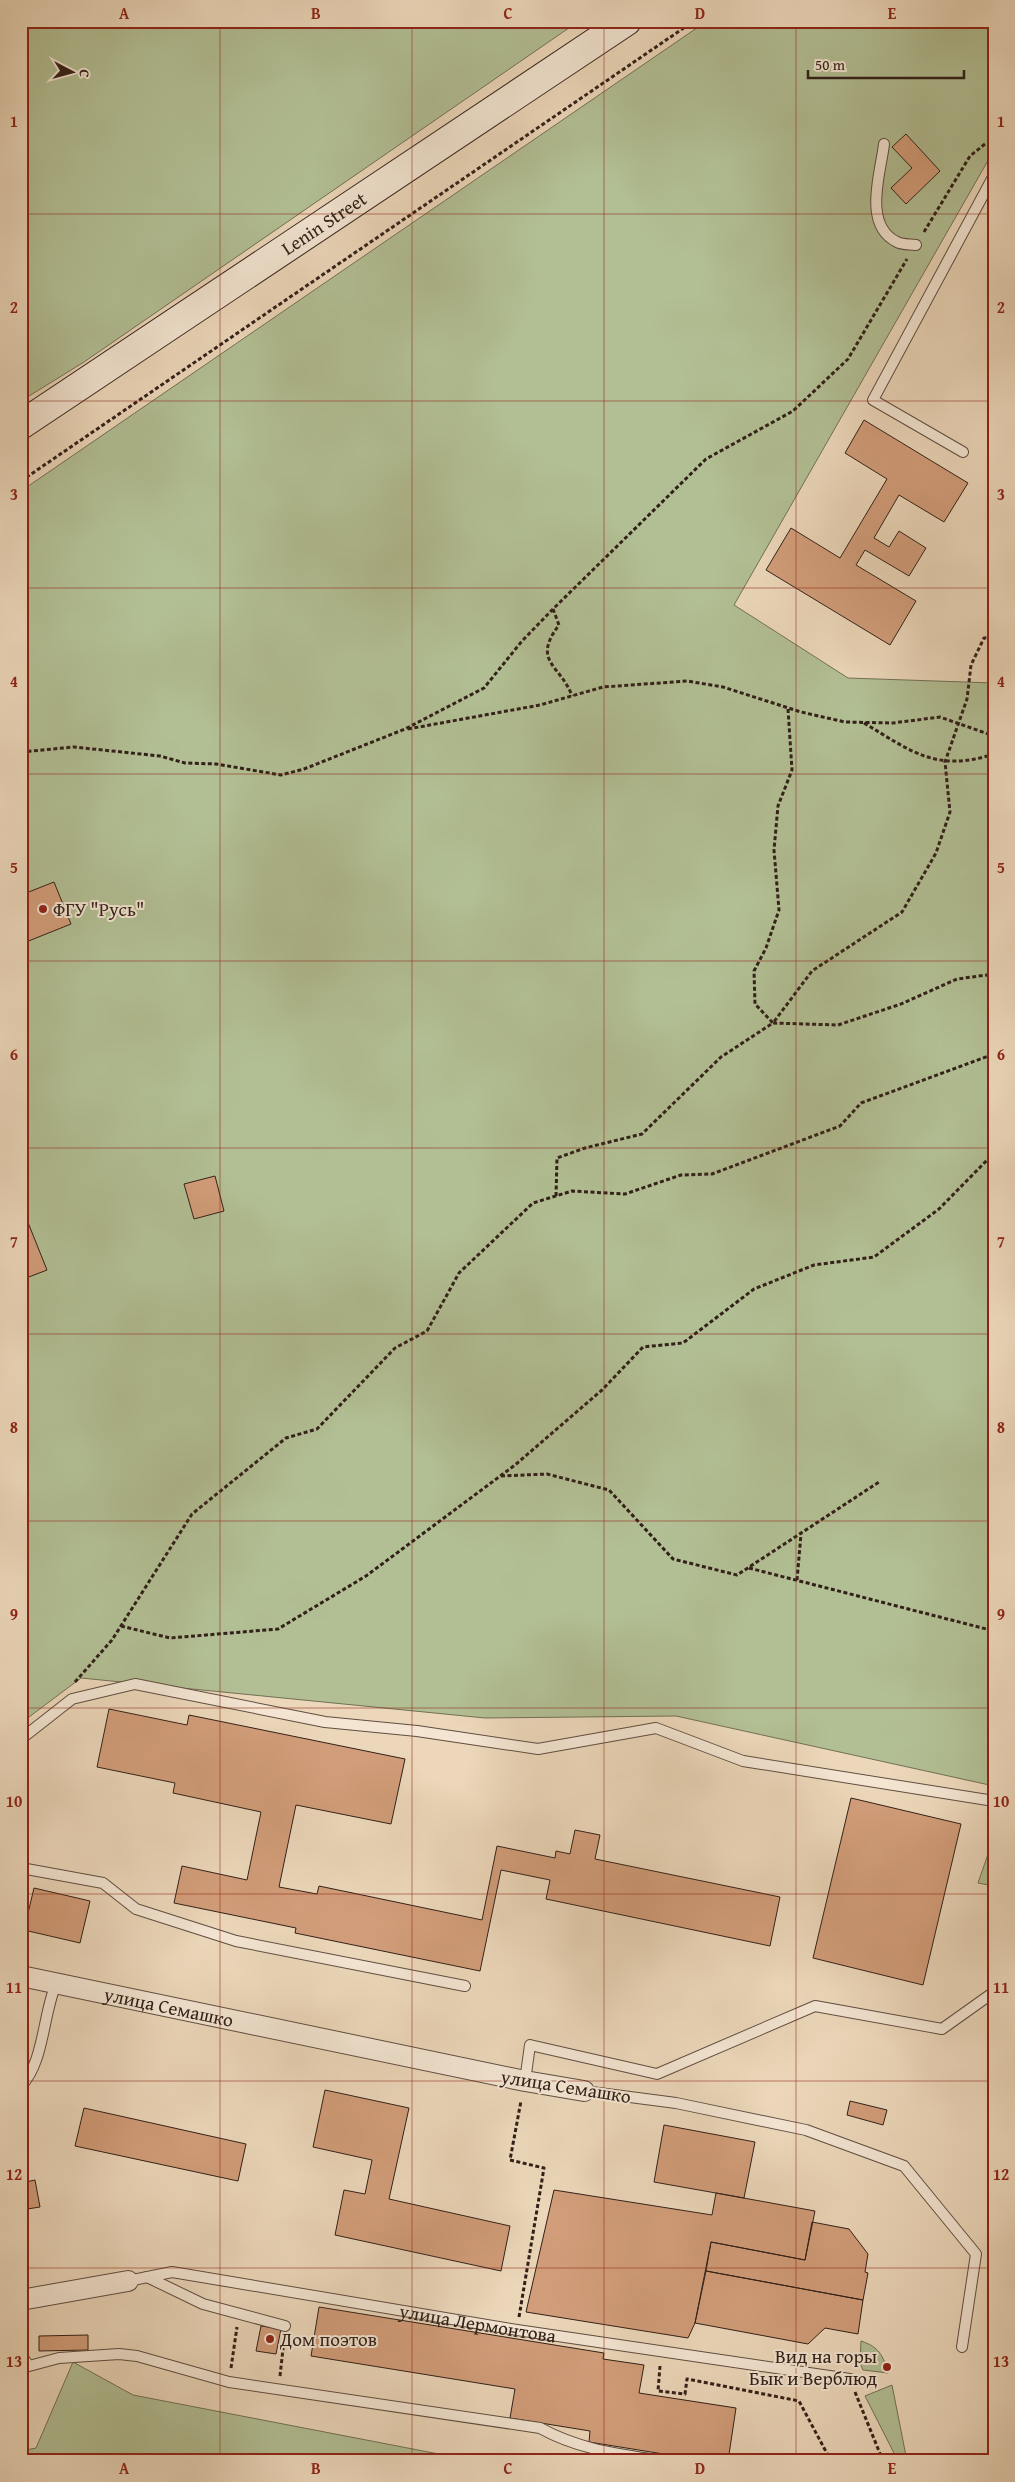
<svg xmlns="http://www.w3.org/2000/svg" width="1015" height="2482" viewBox="0 0 1015 2482" font-family="'Gentium Book Plus',serif">
<rect width="100%" height="100%" fill="#ecd7ba"/>
<filter id="stains"><feTurbulence type="fractalNoise" baseFrequency=".004" numOctaves="4"/><feColorMatrix values="0 0 0 0 .2 0 0 0 0 .09 0 0 0 0 .02 0 0 0 .5 -.17"/></filter>
<radialGradient id="worn" r=".72"><stop offset=".6" stop-color="#630" stop-opacity="0"/><stop offset="1" stop-color="#630" stop-opacity=".3"/></radialGradient>
<path fill="#b2bf94" stroke="#727056" d="M 21,21 L 579,21 L 84,362 L 21,401 Z
M 707,21 L 994,21 L 994,150 L 734,605 L 848,678 L 994,683 L 994,1786 L 676,1716 L 485,1718 L 81,1678 L 21,1723 L 21,491 Z
M 994,1837 L 994,1886 L 978,1883 Z
M 861,2341 C 879,2347 883,2355 888,2373 L 863,2370 L 860,2363 Z
M 73,2362 L 133,2395 L 475,2461 L 21,2461 L 21,2451 L 36,2448 Z
M 892,2385 L 907,2461 L 898,2461 L 865,2396 Z"/>
<path fill="#d29d7a" stroke="#312019" d="M 906,134 L 940,171 L 906,204 L 891,188 L 912,168 L 892,147 Z
M 864,420 L 968,483 L 944,522 L 899,495 L 874,538 L 889,547 L 899,531 L 926,548 L 909,576 L 865,550 L 856,565 L 916,601 L 890,645 L 766,570 L 791,528 L 840,558 L 887,479 L 845,453 Z
M 54,882 L 71,924 L 21,944 L 21,895 Z
M 215,1176 L 224,1211 L 194,1219 L 184,1184 Z
M 21,1205 L 47,1270 L 21,1280 Z
M 109,1709 L 187,1725 L 189,1715 L 405,1759 L 391,1824 L 296,1805 L 279,1887 L 317,1894 L 319,1886 L 482,1920 L 497,1846 L 555,1858 L 556,1851 L 570,1854 L 575,1830 L 600,1835 L 595,1859 L 780,1897 L 770,1946 L 546,1899 L 550,1880 L 501,1870 L 480,1971 L 295,1933 L 296,1928 L 174,1903 L 182,1866 L 247,1880 L 261,1812 L 173,1793 L 175,1783 L 97,1767 Z
M 851,1798 L 961,1824 L 923,1985 L 813,1958 Z
M 34,1888 L 90,1901 L 80,1943 L 24,1930 Z
M 325,2090 L 409,2108 L 389,2199 L 510,2226 L 501,2271 L 335,2235 L 344,2190 L 365,2194 L 372,2160 L 313,2147 Z
M 850,2101 L 887,2110 L 883,2125 L 847,2115 Z
M 84,2108 L 246,2144 L 238,2181 L 75,2146 Z
M 664,2125 L 755,2142 L 744,2198 L 654,2182 Z
M 35,2180 L 40,2207 L 21,2210 L 21,2183 Z
M 554,2190 L 712,2215 L 716,2193 L 815,2211 L 805,2260 L 711,2242 L 695,2323 L 688,2338 L 526,2312 Z
M 812,2222 L 849,2229 L 868,2254 L 865,2272 L 868,2273 L 863,2300 L 706,2271 L 711,2242 L 805,2260 Z
M 706,2271 L 863,2300 L 858,2334 L 825,2328 L 808,2344 L 695,2323 Z
M 319,2307 L 604,2353 L 603,2359 L 644,2365 L 639,2393 L 736,2408 L 728,2461 L 707,2461 L 589,2442 L 590,2431 L 510,2418 L 515,2389 L 311,2356 Z
M 261,2326 L 281,2329 L 276,2354 L 256,2351 Z
M 88,2335 L 88,2350 L 39,2351 L 39,2336 Z"/>
<g fill="none" stroke-linecap="round" stroke-linejoin="round">
<g stroke="#604e41" stroke-width="12">
<g id="service">
<path d="M 884,144 C 881,172 862,225 897,242 C 902,245 910,244 916,245"/>
<path d="M 963,452 L 873,400 L 994,175"/>
<path d="M 21,1739 L 72,1699 L 135,1684 L 325,1722 L 417,1731 L 538,1749 L 656,1728 L 743,1761 L 994,1801"/>
<path d="M 21,1868 L 103,1883 L 136,1909 L 236,1941 L 465,1986"/>
<path d="M 525,2081 L 530,2045 L 657,2074 L 815,2006 L 942,2029 L 994,1992"/>
<path d="M 21,2086 C 44,2063 43,2014 56,1984"/>
<path d="M 584,2091 L 676,2103 L 806,2130 L 904,2166 L 976,2254 L 962,2347"/>
<path d="M 147,2277 L 203,2304 L 285,2326"/>
<path id="s1" d="M 128,2281 L 172,2272 L 517,2330 L 850,2379"/>
<path d="M 21,2355 L 29,2366 L 59,2358 L 119,2354 L 137,2356 L 229,2382 L 540,2428 C 580,2450 619,2454 663,2461"/>
</g>
</g>
<g stroke="#604e41" stroke-width="22">
<g id="minor">
<path id="s2" d="M 21,1976 L 525,2081 L 584,2091"/>
<path d="M 21,2300 L 128,2281"/>
</g>
</g>
<g stroke="#312019" stroke-width="30">
<g id="secondary">
<path id="s3" d="M 21,425 L 627,21"/>
</g>
</g>
<path stroke="#312019" stroke-width="3" stroke-dasharray="4 2.5" stroke-linecap="butt" d="M 924,232 L 970,156 L 985,144 L 994,147
M 21,481 L 694,21
M 553,609 L 559,625 C 531,662 561,665 572,696
M 788,709 L 792,770 L 778,806 L 774,850 L 779,910 L 766,948 L 754,971 L 755,1004 L 773,1023 L 812,971 L 902,912 L 936,853 L 950,812 L 945,762 L 967,699 L 971,665 L 984,638 L 994,637
M 864,723 C 911,751 936,773 994,754
M 408,729 L 540,705 L 603,687 L 687,681 L 723,687 L 801,712 L 845,722 L 893,723 L 940,717 L 994,736
M 21,752 L 74,747 L 160,756 L 185,763 L 216,764 L 281,775 L 304,769 L 405,729 L 484,688 L 522,641 L 553,609 L 706,459 L 793,411 L 848,359 L 907,259
M 556,1196 L 557,1158 L 585,1148 L 642,1134 L 721,1057 L 773,1023 L 838,1025 L 901,1004 L 957,979 L 994,974
M 501,1476 L 547,1474 L 609,1490 L 673,1559 L 737,1575 L 879,1482
M 749,1568 L 994,1631
M 797,1580 L 801,1534
M 121,1626 L 170,1638 L 278,1629 L 366,1576 L 515,1465 L 602,1390 L 643,1347 L 683,1343 L 754,1289 L 814,1265 L 874,1257 L 939,1209 L 994,1153
M 75,1682 L 112,1640 L 192,1514 L 286,1438 L 317,1429 L 395,1348 L 427,1331 L 459,1273 L 533,1203 L 572,1191 L 625,1194 L 681,1175 L 712,1174 L 840,1126 L 861,1103 L 994,1054
M 519,2317 L 544,2168 L 510,2160 L 521,2101
M 660,2366 L 658,2391 L 685,2394 L 687,2379 L 799,2401 L 831,2461
M 231,2368 L 237,2327
M 280,2376 L 284,2340
M 855,2392 L 883,2461"/>
<use href="#service" stroke="#f3e5d2" stroke-width="10"/>
<use href="#minor" stroke="#f3e5d2" stroke-width="20"/>
<use href="#secondary" stroke="#f3e5d2" stroke-width="28"/>
</g>
<path fill="none" stroke="#8f2418" stroke-width="1" stroke-opacity="0.55" d="M 220,21 L 220,2461M 412,21 L 412,2461M 604,21 L 604,2461M 796,21 L 796,2461M 21,214 L 994,214M 21,401 L 994,401M 21,588 L 994,588M 21,774 L 994,774M 21,961 L 994,961M 21,1148 L 994,1148M 21,1334 L 994,1334M 21,1521 L 994,1521M 21,1708 L 994,1708M 21,1894 L 994,1894M 21,2081 L 994,2081M 21,2268 L 994,2268"/>
<g fill="#8f2418" stroke="#f3e5d2" stroke-width="2">
<circle cx="43" cy="909" r="5"/>
<circle cx="270" cy="2339" r="5"/>
<circle cx="887" cy="2367" r="5"/>
</g>
<g text-anchor="middle" stroke-width="4" stroke-linejoin="round" paint-order="stroke">
<g font-size="19" fill="#312019" stroke="#f3e5d2">
<text dy="7" stroke="none"><textPath href="#s3" startOffset="364">Lenin Street</textPath></text>
<text dy="7" stroke="none"><textPath href="#s2" startOffset="151">улица Семашко</textPath></text>
<text transform="translate(566 2086) rotate(9)" y="7">улица Семашко</text>
<text dy="7" stroke="none"><textPath href="#s1" startOffset="355">улица Лермонтова</textPath></text>
</g>
<g font-size="19" fill="#312019" stroke="#f3e5d2" text-anchor="start">
<text x="53" y="916">ФГУ "Русь"</text>
<text x="280" y="2346">Дом поэтов</text>
<text x="877" y="2363" text-anchor="end">Вид на горы<tspan x="877" dy="22">Бык и Верблюд</tspan></text>
</g>
</g>
<rect width="1015" height="2482" fill="none" stroke="#ecd7ba" stroke-width="55"/>
<g transform="translate(72 72) rotate(96)" stroke="#f3e5d2" stroke-width="4" paint-order="stroke">
<path d="M0-4L9 19L0 12L-9 19Z" fill="#312019"/>
<text y="-8" font-size="14" font-weight="bold" text-anchor="middle" fill="#312019">С</text>
</g>
<path d="M808 70v8h156v-8" fill="none" stroke="#312019" stroke-width="2.5"/>
<text x="815" y="70" font-size="15" fill="#312019" stroke="#f3e5d2" stroke-width="4" paint-order="stroke">50 m</text>
<rect x="28" y="28" width="960" height="2426" fill="none" stroke="#8f2418" stroke-width="2"/>
<g font-size="16" text-anchor="middle" font-weight="bold" fill="#8f2418">
<text x="124" y="19">A</text>
<text x="316" y="19">B</text>
<text x="508" y="19">C</text>
<text x="700" y="19">D</text>
<text x="892" y="19">E</text>
<text x="14" y="127">1</text>
<text x="1001" y="127">1</text>
<text x="14" y="313">2</text>
<text x="1001" y="313">2</text>
<text x="14" y="500">3</text>
<text x="1001" y="500">3</text>
<text x="14" y="687">4</text>
<text x="1001" y="687">4</text>
<text x="14" y="873">5</text>
<text x="1001" y="873">5</text>
<text x="14" y="1060">6</text>
<text x="1001" y="1060">6</text>
<text x="14" y="1247">7</text>
<text x="1001" y="1247">7</text>
<text x="14" y="1433">8</text>
<text x="1001" y="1433">8</text>
<text x="14" y="1620">9</text>
<text x="1001" y="1620">9</text>
<text x="14" y="1807">10</text>
<text x="1001" y="1807">10</text>
<text x="14" y="1993">11</text>
<text x="1001" y="1993">11</text>
<text x="14" y="2180">12</text>
<text x="1001" y="2180">12</text>
<text x="14" y="2367">13</text>
<text x="1001" y="2367">13</text>
<text x="124" y="2474">A</text>
<text x="316" y="2474">B</text>
<text x="508" y="2474">C</text>
<text x="700" y="2474">D</text>
<text x="892" y="2474">E</text>
</g>
<rect width="100%" height="100%" filter="url(#stains)"/>
<rect width="100%" height="100%" fill="url(#worn)"/>
</svg>
